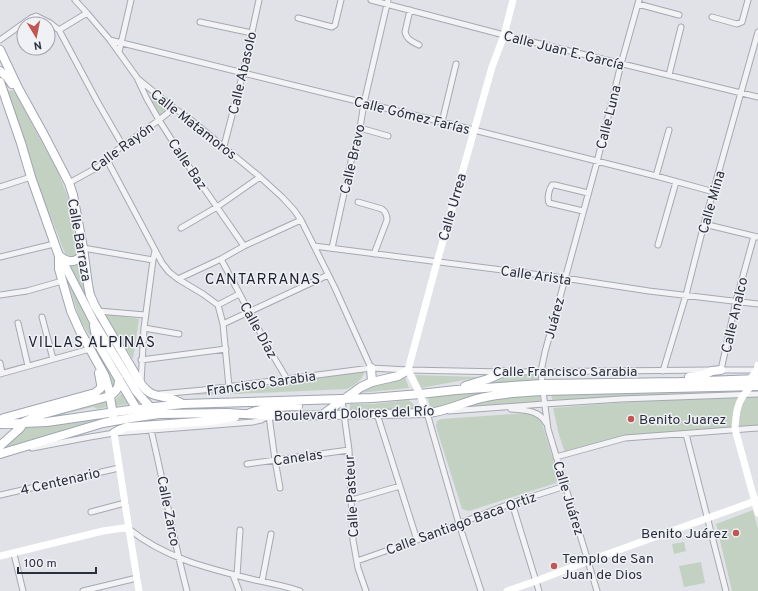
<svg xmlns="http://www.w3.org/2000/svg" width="758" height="591" viewBox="0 0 758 591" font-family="Overpass,sans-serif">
<rect width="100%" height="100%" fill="#e0e2e8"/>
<path fill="#c3d1c3" d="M 12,90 L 16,94 L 58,172 L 68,197 L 77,254 L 73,258 L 67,257 C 62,249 60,239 56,230 C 52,219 46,209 42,197 L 8,96 L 8,91 Z
M 144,92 L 171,109 L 158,117 Z
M 79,261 L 86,296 L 80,289 L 68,265 L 75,266 Z
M 64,271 C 82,307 98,343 116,378 L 114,390 L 109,374 L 90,336 L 80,320 Z
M 102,313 L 139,319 L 133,359 Z
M 365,371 C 361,382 356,384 347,389 L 236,394 L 186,395 L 233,391 Z
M 538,374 L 539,382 L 488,385 L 503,375 Z
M 415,375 L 480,377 L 421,388 Z
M 405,377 L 409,388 L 359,393 L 371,385 Z
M 537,387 L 438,408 L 430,408 L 428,397 Z
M 758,388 L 758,392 L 552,400 L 551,394 Z
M 123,392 L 129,404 L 115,406 L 114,400 L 118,397 Z
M 540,394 L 540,402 L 462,408 L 496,397 Z
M 758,395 L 758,426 L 626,437 L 565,453 L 559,435 L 553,408 C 621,402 689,398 758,395 Z
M 409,400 L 417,408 L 375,411 L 350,410 L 350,404 L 372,404 Z
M 106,402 L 107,407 L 98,409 L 93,407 L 67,413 L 65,415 L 43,419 Z
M 528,413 L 536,415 L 541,420 L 559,478 L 556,483 L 469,511 L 462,509 L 437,430 L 436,426 L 437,421 L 441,419 Z
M 102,417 L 102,420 L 5,448 L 26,427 L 55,424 Z
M 753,510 L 758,529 L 758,591 L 732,591 L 716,524 Z
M 684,542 L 686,551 L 674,554 L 672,544 Z
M 701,562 L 705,583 L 684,587 L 679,566 Z"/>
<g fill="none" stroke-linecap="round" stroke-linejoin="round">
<g stroke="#a6a8b1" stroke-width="7">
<path id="street" d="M 75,0 L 87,13 L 110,40 L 138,79 L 174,108 L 191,120 L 260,177 L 282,197 L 294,210 L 301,220 L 335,288 L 371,368
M 371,0 L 504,35 L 758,97
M 638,4 L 679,15
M 410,10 L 405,32 C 407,40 413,42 419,45
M 712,17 L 737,24 L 742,22 L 748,0
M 298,18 L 332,27 L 335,25 L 341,0
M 200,22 L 252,33
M 59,30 L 87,13
M 0,40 L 31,18 L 36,16 L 50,23 L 59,30 L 97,101 L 123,146
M 110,40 L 442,122 L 656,176 L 714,192
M 119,52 L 131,0
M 669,75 L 681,27
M 138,80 L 147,99 L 159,120 L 187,164 L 244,246
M 442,122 L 456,64
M 360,128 L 388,136
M 224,146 L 243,73 L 259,0
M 107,160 L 162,263 L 169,272 L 178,279 L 203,294 L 218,305
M 656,176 L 669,130
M 69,183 L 98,167 L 117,150 L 159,120 L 174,108
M 0,187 L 31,177
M 358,202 L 382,209 C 386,212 387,215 387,220 L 374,254
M 583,211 L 549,203 C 547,198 549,189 552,185 L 555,185 L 588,193
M 704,224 L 758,237
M 181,228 L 217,207 L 260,177
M 658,245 L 676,182
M 314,246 L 564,278 L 649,291 L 758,304
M 83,248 L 153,260
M 332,248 L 352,157 L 360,128 L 364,103 L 388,0
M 0,257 L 54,244
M 221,259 L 269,349 L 287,379
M 178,279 L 221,259 L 244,246 L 301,220
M 0,295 L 27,291 L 62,281
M 218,305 L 223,324 L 229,387
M 218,305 L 239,294
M 98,311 L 145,315
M 42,317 L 53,359
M 18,323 L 28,366
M 223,324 L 328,275
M 144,328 L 179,334
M 141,360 L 226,349
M 0,363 L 2,373
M 718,370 L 758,370
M 721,370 L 736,301 L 754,236
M 663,371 L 686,295 L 704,224 L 758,32
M 0,374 L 90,349
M 141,383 L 144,328 L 153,260 L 155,251
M 160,394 L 203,390 L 371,368 L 408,370 L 504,372 L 710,370
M 342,400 L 349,450 L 353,540 L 358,568 L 366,591
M 511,409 C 524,410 539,410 546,423
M 449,411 L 544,404 L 621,399 L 758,394
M 427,413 L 459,524 L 481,591
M 377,414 L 417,540
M 151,430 C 164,484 173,538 187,591
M 686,434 L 726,591
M 32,448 L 90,437 L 114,433 L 253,422 L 261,420 L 269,416 L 275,460 L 280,488
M 556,457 L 625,438 L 758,428
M 247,464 L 349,450
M 0,495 L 119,468
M 352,500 L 400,486
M 512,503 L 539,591
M 91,512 L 125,503
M 129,529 C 166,559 211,569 255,580 C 270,583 285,586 300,591
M 14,554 L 23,591
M 357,561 L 417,540 L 512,503 L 565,486
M 233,575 L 239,591
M 237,576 L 240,530
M 262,581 L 271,534
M 83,591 L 137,578
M 597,591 L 548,429 L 543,391 L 541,371 L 545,352 L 597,162 L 621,64 L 639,0"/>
</g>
<g stroke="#a1a5b2" stroke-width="10">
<path id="primary" d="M 0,50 L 18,88 L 44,135 L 69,183 L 73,195 L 83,248 L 88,285 L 90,295 L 95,306 L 141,384 C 150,396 155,395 169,398 C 173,399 177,401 181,403
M 0,71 L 7,77 L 12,84
M 0,82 L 21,143 L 31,177 L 59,256 L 65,266 L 94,322 L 136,391 L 141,397 L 152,409
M 59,256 L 59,269 L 71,311 L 80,331 L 105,376 L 109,390 L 113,416
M 61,257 C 70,265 82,261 83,249
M 94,326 L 96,336 L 101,349 L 139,413
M 371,368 L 372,382
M 689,377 L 703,375 L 712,371 L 721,370
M 465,386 L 488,379 L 504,372
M 250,413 C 266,407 281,407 298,406
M 322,415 L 361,387 L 372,382 L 398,376 L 408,370
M 0,420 L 4,418 L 95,393 L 101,388 L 101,384 L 99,373
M 0,424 L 47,422 L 136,409 L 183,404 L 372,398 L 420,394 L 456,390 L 542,384 L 679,382 L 758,379
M 114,433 L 119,430 L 127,427 L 211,421 L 235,417
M 0,446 L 20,428 L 24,422 L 40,415 L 110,396 C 117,390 119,388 119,379
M 0,454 L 103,423 L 131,418 L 159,414 L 227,413 L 278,416 L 427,413 C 446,412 463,402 481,398 C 501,393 522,392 543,391 L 758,386"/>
</g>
<use href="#street" stroke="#f3f3f6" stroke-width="5"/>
<path stroke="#fff" stroke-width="7" d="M 748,382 L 757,370 L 758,365
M 753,383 C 750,388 746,391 743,396 C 736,406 736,417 735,429 L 758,513
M 427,413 L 420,394 L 408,370 L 437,262 L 492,67 L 504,35 L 513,0
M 114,433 L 129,529 L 139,591
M 0,556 L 103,531 L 123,528 L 129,529
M 507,591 L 536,581 L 588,561 L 758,500"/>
<use href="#primary" stroke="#fff" stroke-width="8"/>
</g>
<g fill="#bf5753" stroke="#f0f1f5" stroke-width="1.5">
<circle cx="631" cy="419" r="4"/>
<circle cx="736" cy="533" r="4"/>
<circle cx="554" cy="566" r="4"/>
</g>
<g text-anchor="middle" stroke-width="3" stroke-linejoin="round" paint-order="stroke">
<g font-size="14" fill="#2b2e3d" stroke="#f0f1f5">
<text transform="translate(564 50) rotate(14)" y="5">Calle Juan E. García</text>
<text transform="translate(242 73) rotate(-77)" y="5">Calle Abasolo</text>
<text transform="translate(412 115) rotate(14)" y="5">Calle Gómez Farías</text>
<text transform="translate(608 117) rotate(-76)" y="5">Calle Luna</text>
<text transform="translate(194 124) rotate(38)" y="5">Calle Matamoros</text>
<text transform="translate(122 147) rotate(-36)" y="5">Calle Rayón</text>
<text transform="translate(352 159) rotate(-77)" y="5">Calle Bravo</text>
<text transform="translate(188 164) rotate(56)" y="5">Calle Baz</text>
<text transform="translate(711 202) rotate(-74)" y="5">Calle Mina</text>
<text transform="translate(452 207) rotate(-74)" y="5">Calle Urrea</text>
<text transform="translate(80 240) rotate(80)" y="5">Calle Barraza</text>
<text transform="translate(536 275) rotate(8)" y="5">Calle Arista</text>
<text transform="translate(734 315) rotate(-77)" y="5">Calle Analco</text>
<text transform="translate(554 318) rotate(-75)" y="5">Juárez</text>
<text transform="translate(259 330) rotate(61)" y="5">Calle Díaz</text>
<text x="565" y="376">Calle Francisco Sarabia</text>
<text transform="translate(261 383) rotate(-8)" y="5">Francisco Sarabia</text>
<text transform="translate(354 413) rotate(-2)" y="5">Boulevard Dolores del Río</text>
<text transform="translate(298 457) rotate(-8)" y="5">Canelas</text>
<text transform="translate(60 481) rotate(-13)" y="5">4 Centenario</text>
<text transform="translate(351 496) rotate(-93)" y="5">Calle Pasteur</text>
<text transform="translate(569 498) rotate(73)" y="5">Calle Juárez</text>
<text transform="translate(169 511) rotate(79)" y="5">Calle Zarco</text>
<text transform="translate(461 523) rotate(-20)" y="5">Calle Santiago Baca Ortiz</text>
</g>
<g font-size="14" fill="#2b2e3d" stroke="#f0f1f5" text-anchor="start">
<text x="639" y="424">Benito Juarez</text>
<text x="728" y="538" text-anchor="end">Benito Juárez</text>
<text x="562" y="563">Templo de San<tspan x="562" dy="16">Juan de Dios</tspan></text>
</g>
<g font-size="15" letter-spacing="1" fill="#1d202e" stroke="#f0f1f5">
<text x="263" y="284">CANTARRANAS</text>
<text x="92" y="347">VILLAS ALPINAS</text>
</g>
</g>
<g transform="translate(36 36) rotate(170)"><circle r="19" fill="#f0f1f5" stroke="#a1a3ab"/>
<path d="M0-3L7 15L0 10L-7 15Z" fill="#bf5753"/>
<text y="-6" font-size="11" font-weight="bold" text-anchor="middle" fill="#2b2e3d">N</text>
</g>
<path d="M18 567v6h78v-6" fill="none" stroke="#2b2e3d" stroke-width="2"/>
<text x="24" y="567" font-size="12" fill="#2b2e3d" stroke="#f0f1f5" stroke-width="3" paint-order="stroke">100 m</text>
</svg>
